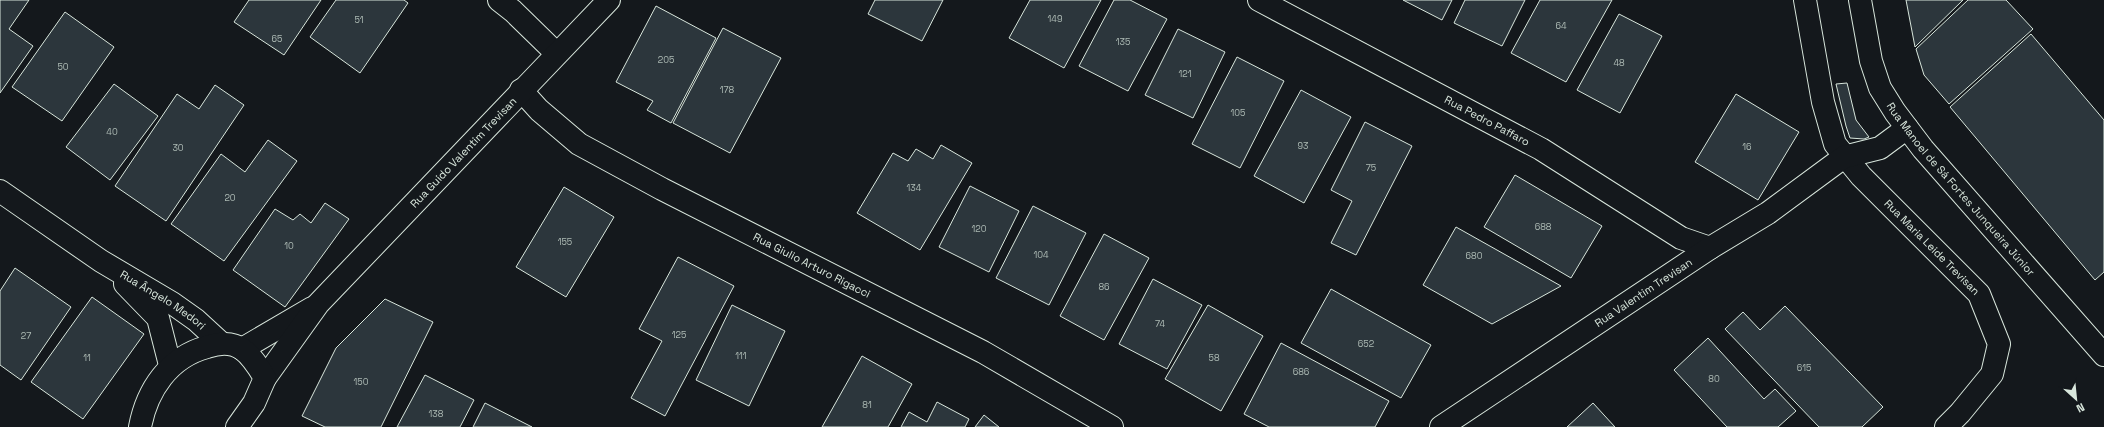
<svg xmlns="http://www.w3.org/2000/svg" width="2104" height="427" viewBox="0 0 2104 427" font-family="'Space Grotesk',sans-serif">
<rect width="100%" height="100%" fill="#14181c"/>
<path fill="#2c363c" stroke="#d8e6dc" d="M 0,0 L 29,0 L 9,29 L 33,46 L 0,93 Z
M 249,0 L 321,0 L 284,55 L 234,22 Z
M 336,0 L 404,0 L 408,3 L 360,73 L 310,37 Z
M 875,0 L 943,0 L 922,41 L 868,14 Z
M 1030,0 L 1101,0 L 1064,68 L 1009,38 Z
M 1114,0 L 1130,0 L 1167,19 L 1128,91 L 1079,66 Z
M 1403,0 L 1452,0 L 1442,20 Z
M 1465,0 L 1525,0 L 1502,46 L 1454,23 Z
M 1540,0 L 1612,0 L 1566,82 L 1511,53 Z
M 1906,0 L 1963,0 L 1915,47 Z
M 1968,0 L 2006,0 L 2033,29 L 1949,104 L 1924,75 L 1916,49 Z
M 656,6 L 716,38 L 671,123 L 647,110 L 653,101 L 616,82 Z
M 65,12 L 114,47 L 62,121 L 12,87 Z
M 1619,14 L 1662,36 L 1620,113 L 1577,90 Z
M 723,28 L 781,58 L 730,153 L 673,123 Z
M 1178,29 L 1225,52 L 1193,118 L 1145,95 Z
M 2031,34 L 2104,120 L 2104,272 L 2095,280 L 1950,107 Z
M 1237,57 L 1284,81 L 1240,168 L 1192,144 Z
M 1847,83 L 1856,120 L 1869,137 L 1864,139 L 1850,138 L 1846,126 L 1836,84 Z
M 114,84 L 158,116 L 110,180 L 66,147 Z
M 215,85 L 244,105 L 166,221 L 115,186 L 177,94 L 199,109 Z
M 1301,90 L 1351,117 L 1304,203 L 1254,176 Z
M 1736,94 L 1799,132 L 1758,200 L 1695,162 Z
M 1365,122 L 1412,146 L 1356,255 L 1331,243 L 1352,201 L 1331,190 Z
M 268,140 L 297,161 L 224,261 L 171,224 L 221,154 L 245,172 Z
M 941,145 L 972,163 L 920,250 L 857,213 L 893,153 L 908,161 L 916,149 L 933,159 Z
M 1515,175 L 1602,226 L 1571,278 L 1484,227 Z
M 970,186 L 1019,211 L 989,272 L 939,247 Z
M 564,187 L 614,217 L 566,297 L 516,267 Z
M 325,203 L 349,219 L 285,307 L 233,270 L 275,209 L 293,220 L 300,214 L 311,223 Z
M 1033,206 L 1086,233 L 1049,305 L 996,278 Z
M 1456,227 L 1561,286 L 1492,324 L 1423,285 Z
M 1104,234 L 1149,258 L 1104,340 L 1060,316 Z
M 678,257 L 734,286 L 665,416 L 631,398 L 662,341 L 639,329 Z
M 15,268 L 71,307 L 21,380 L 0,365 L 0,291 Z
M 1153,279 L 1202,305 L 1167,369 L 1119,344 Z
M 1331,289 L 1431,345 L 1401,398 L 1301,343 Z
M 92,297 L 144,334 L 83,419 L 31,382 Z
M 385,299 L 433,322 L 381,427 L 325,427 L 302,416 L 336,348 Z
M 732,305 L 785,331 L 749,406 L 696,380 Z
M 1208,305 L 1263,336 L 1221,411 L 1165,379 Z
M 1785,306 L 1883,407 L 1862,427 L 1819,427 L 1725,329 L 1743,312 L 1760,330 Z
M 1708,338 L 1764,399 L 1775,389 L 1796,411 L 1778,427 L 1727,427 L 1674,370 Z
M 1281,343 L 1389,401 L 1375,427 L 1269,427 L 1244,414 Z
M 862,356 L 912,384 L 888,427 L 822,427 Z
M 425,375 L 474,400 L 460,427 L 397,427 Z
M 937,402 L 969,419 L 965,427 L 901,427 L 909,412 L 927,422 Z
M 485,403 L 532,427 L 473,427 Z
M 1593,403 L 1615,427 L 1567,427 Z
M 984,415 L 999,427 L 975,427 Z"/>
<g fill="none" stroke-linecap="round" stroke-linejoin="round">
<g stroke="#d8e6dc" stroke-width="24">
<g id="minor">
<path d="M 499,0 L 513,11 L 556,53"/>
<path id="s1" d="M 1259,0 L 1541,149 L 1681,238 L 1710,248"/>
<path id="s2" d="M 1805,0 L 1823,102 L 1835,144 L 1861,176 L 1979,294 L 1999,344 L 1992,374 L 1960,413 L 1946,427"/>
<path id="s3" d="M 1860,0 L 1871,61 L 1880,88 L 1895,112 L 1923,149 L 2104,355"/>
<path id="s4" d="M 521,90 L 539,110 L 579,144 L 662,189 L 983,352 L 1112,427"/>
<path id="s5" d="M 0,191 L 101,261 L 172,303 L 196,320 L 221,343"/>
<path d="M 125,284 L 158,318 L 170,365"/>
<path d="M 242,349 L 312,308"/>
<path id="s6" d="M 265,378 L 318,304 L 609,0"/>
<path d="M 140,427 C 147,390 169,357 207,347 C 218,343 232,342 242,349 C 252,356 259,368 265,378 L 254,403 L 237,427"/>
<path id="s7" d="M 1441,427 L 1710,248 L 1768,213 L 1844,157 L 1880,148 L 1907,128"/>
</g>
</g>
<use href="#minor" stroke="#14181c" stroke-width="22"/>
</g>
<g text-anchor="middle" stroke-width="3" stroke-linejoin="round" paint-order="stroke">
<g font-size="9" fill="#adbab4">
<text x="1055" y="22">149</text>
<text x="359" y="23">51</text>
<text x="1561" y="29">64</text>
<text x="277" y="42">65</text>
<text x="1123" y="45">135</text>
<text x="666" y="63">205</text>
<text x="1619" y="66">48</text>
<text x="63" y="70">50</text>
<text x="1185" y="77">121</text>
<text x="727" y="93">178</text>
<text x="1238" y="116">105</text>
<text x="112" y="135">40</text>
<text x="1303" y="149">93</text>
<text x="1747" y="150">16</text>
<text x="178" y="151">30</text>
<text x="1371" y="171">75</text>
<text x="914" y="191">134</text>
<text x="230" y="201">20</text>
<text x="1543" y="230">688</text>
<text x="979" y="232">120</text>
<text x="565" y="245">155</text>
<text x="289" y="249">10</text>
<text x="1041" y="258">104</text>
<text x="1474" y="259">680</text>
<text x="1104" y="290">86</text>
<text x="1160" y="327">74</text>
<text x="679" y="338">125</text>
<text x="26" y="339">27</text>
<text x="1366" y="347">652</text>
<text x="741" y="359">111</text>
<text x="87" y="361">11</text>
<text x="1214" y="361">58</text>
<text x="1804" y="371">615</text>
<text x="1301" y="375">686</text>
<text x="1714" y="382">80</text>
<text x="361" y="385">150</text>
<text x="867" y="408">81</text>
<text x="436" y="417">138</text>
</g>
<g font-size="11" fill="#d8e6dc" stroke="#14181c">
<text dy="4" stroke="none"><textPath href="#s1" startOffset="258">Rua Pedro Paffaro</textPath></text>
<text dy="4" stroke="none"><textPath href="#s6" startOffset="301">Rua Guido Valentim Trevisan</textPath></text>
<text dy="4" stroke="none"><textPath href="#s3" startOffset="220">Rua Manoel de Sá Fortes Junqueira Júnior</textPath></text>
<text dy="4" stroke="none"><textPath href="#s2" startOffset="289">Rua Maria Leide Trevisan</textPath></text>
<text dy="4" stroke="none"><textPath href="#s4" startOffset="342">Rua Giulio Arturo Rigacci</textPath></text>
<text dy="4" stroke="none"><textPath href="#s7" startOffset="243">Rua Valentim Trevisan</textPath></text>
<text dy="4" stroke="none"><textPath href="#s5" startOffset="196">Rua Ângelo Medori</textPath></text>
</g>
</g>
<g transform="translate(2076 399) rotate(153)" stroke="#14181c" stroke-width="3" paint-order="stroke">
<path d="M0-3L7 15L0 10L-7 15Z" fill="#d8e6dc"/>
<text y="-6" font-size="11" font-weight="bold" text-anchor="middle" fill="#d8e6dc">N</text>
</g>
</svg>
